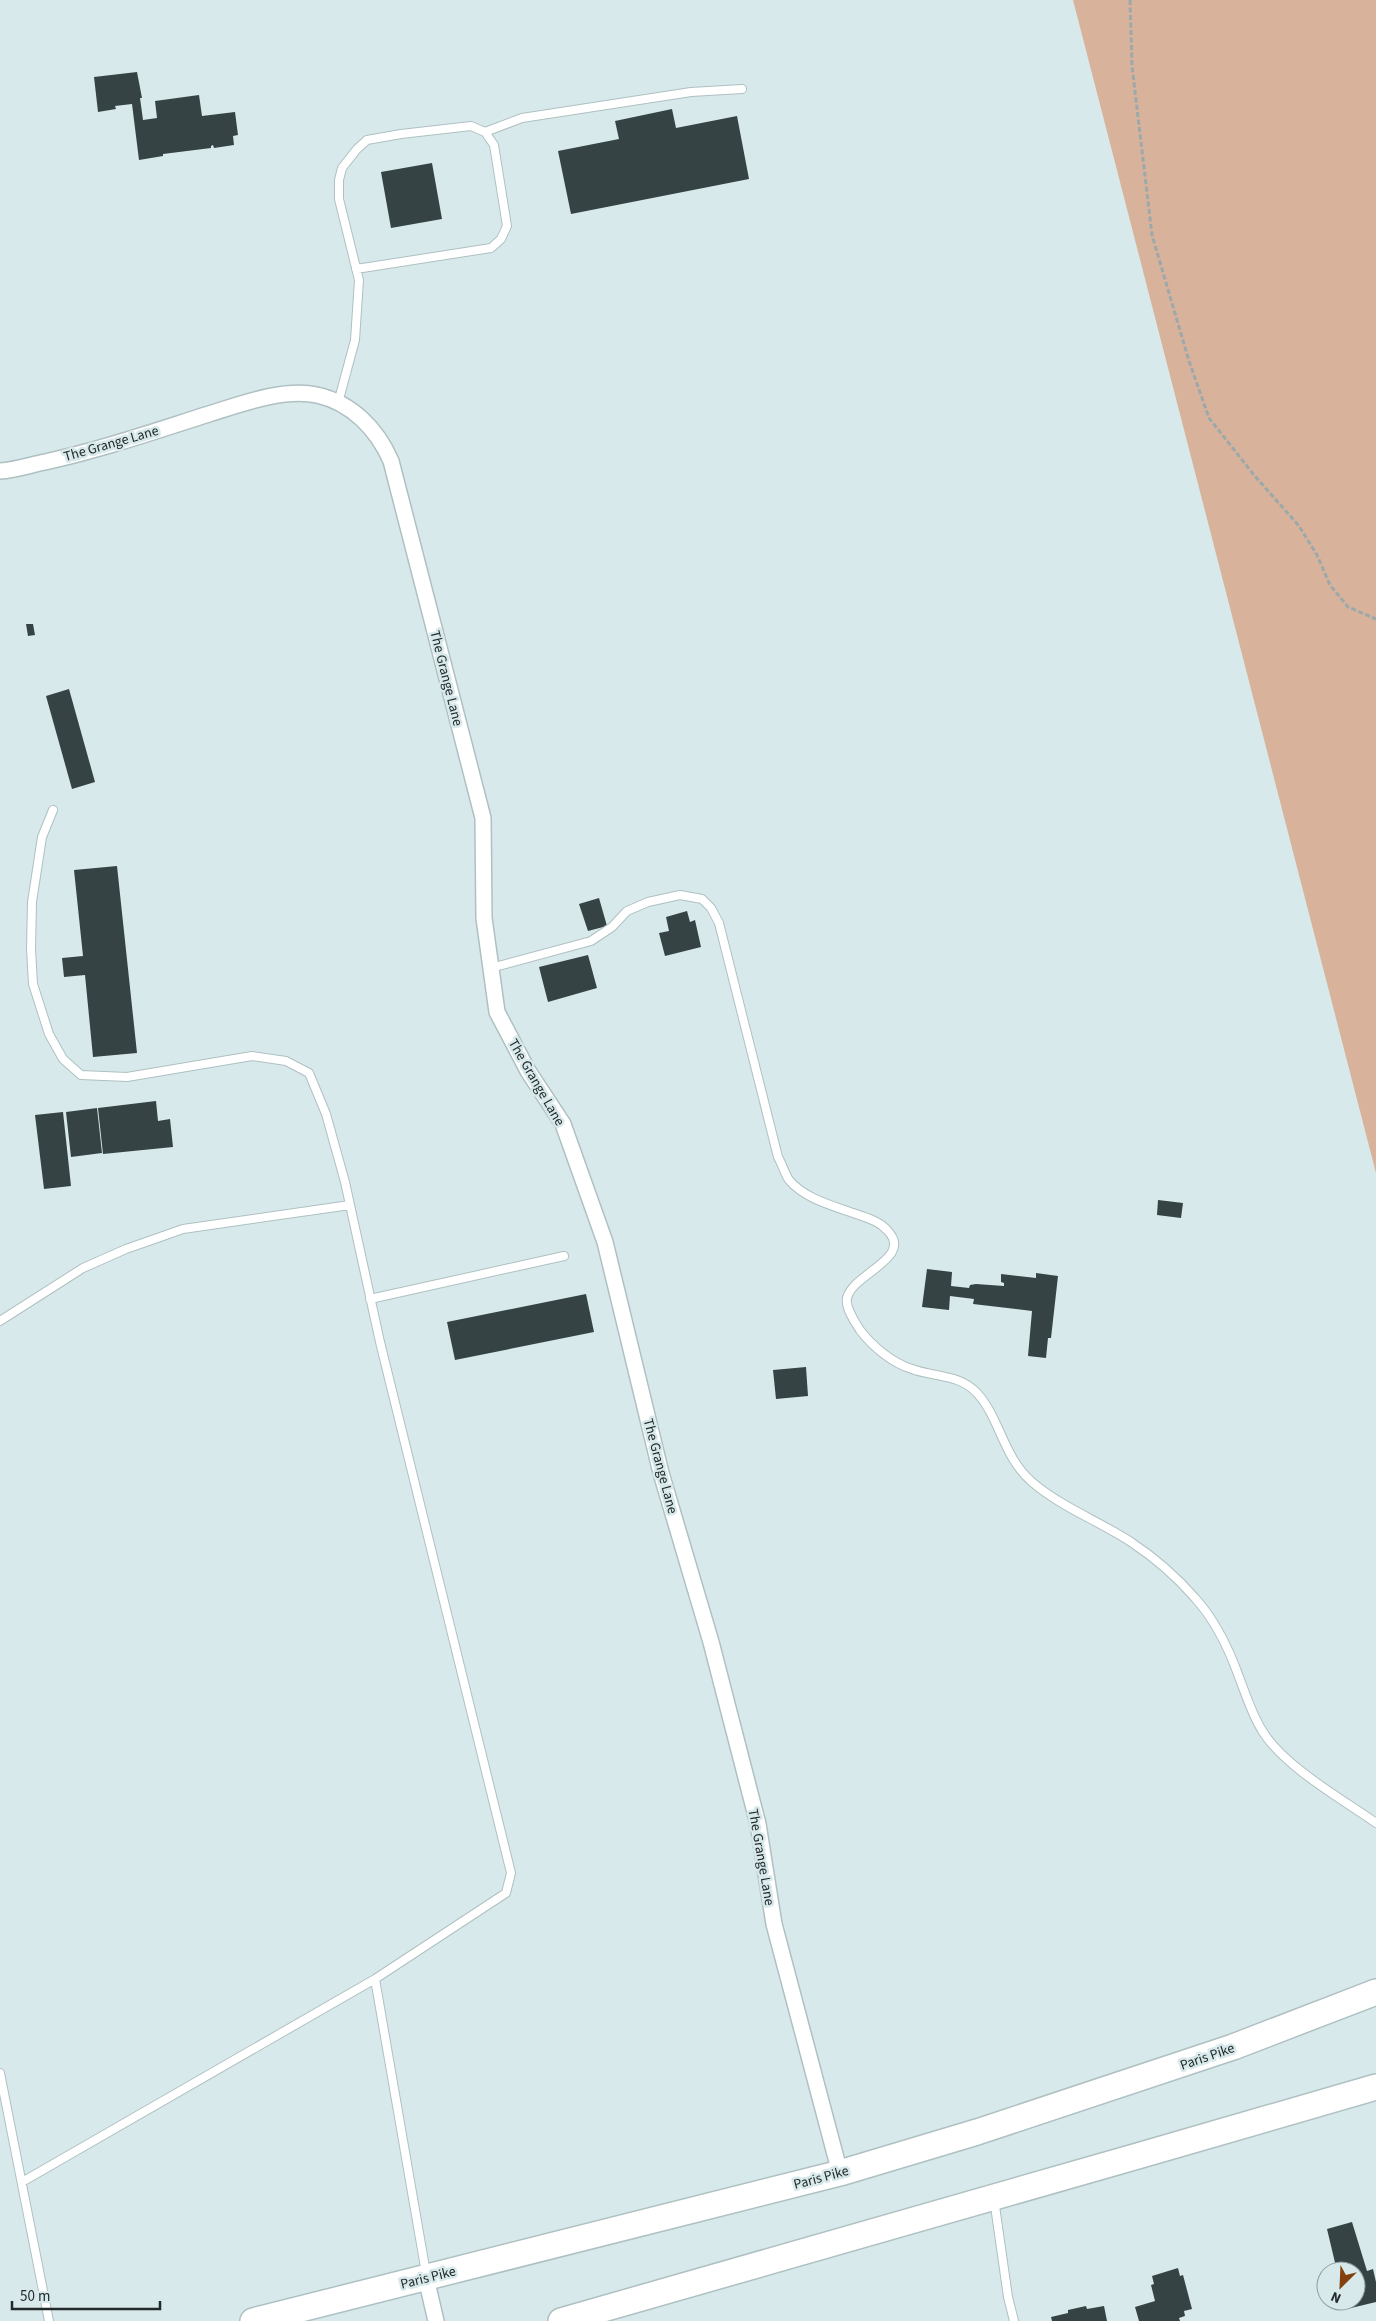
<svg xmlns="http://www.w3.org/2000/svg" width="1376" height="2321" viewBox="0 0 1376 2321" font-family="'Source Sans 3',sans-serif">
<rect width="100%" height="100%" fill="#d8e9eb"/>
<path fill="#d8b29b" d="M 1073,0 L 1376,0 L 1376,1173 Z"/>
<path fill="#354345" d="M 137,72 L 142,98 L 140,98 L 143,120 L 157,118 L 155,101 L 199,95 L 202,116 L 235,112 L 238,135 L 233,136 L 234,145 L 214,148 L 213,145 L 211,146 L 211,148 L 163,154 L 163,156 L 139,160 L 132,104 L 115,106 L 116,109 L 98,112 L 94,77 Z
M 672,109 L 676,128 L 737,116 L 749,179 L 571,214 L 558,151 L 619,139 L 615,121 Z
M 432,163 L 442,219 L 391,228 L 381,172 Z
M 26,624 L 33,624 L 35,635 L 28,636 Z
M 69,689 L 95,782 L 72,789 L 46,696 Z
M 117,866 L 137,1053 L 93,1057 L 85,975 L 64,977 L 62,958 L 83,956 L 74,870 Z
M 599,898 L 607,926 L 588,931 L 579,904 Z
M 687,911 L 690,922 L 695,920 L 701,947 L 665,956 L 659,933 L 669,931 L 666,917 Z
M 588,955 L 597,988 L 548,1002 L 539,967 Z
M 156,1101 L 158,1121 L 170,1119 L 173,1147 L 103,1154 L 98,1108 Z
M 97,1108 L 102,1153 L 71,1157 L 66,1112 Z
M 63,1112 L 71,1186 L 44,1189 L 35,1115 Z
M 1158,1200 L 1183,1203 L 1181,1218 L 1157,1215 Z
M 927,1269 L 952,1272 L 951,1286 L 969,1288 L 970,1285 L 976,1284 L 1004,1286 L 1004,1283 L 1001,1282 L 1001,1274 L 1036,1278 L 1036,1273 L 1058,1276 L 1051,1338 L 1048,1338 L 1046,1358 L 1028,1356 L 1032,1311 L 973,1304 L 974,1299 L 950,1296 L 949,1310 L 922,1307 Z
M 586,1294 L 594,1332 L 455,1360 L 447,1322 Z
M 806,1367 L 808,1396 L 776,1399 L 773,1370 Z
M 1352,2222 L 1367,2271 L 1373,2269 L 1376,2282 L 1376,2302 L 1347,2309 L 1345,2301 L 1356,2301 L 1356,2271 L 1337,2271 L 1327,2229 Z
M 1178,2268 L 1180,2276 L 1183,2275 L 1192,2309 L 1184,2311 L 1185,2316 L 1179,2318 L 1180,2321 L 1139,2321 L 1135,2307 L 1155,2301 L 1151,2285 L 1154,2284 L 1152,2276 Z
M 1086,2306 L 1087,2309 L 1104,2306 L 1107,2321 L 1052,2321 L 1051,2317 L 1068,2313 L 1068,2310 Z"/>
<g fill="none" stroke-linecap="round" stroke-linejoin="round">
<g stroke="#afc0c2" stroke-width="10">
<path id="service" d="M 485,132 L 522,118 L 691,92 L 742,89
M 338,403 L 355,340 L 359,280 L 339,199 L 339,180 L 342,168 L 357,149 L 367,140 L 401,134 L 471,126 L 485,132 L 494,145 L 507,226 L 501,239 L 491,248 L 356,269
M 53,810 L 42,837 L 32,902 L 31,949 L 33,984 L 49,1034 L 63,1059 L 81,1075 L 127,1077 L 252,1056 L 286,1061 L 309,1073 L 326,1114 L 345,1182 L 380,1342 L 511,1873 L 506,1893 L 375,1979 L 426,2273
M 491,968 L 591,941 L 612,927 L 627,911 L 648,902 L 680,895 L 702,899 L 711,908 L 719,923 L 778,1157 C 782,1164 785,1174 789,1180 C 805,1199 834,1206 856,1214 C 867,1218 879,1221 887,1230 C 915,1258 853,1273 847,1298 C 845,1308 855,1322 860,1330 C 872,1346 892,1363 912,1369 C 933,1377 960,1374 977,1393 C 1000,1418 1003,1457 1032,1482 C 1061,1507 1099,1521 1131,1542 C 1155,1558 1176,1576 1195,1598 C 1215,1620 1229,1649 1239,1677 C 1246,1695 1252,1715 1263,1732 C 1285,1767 1342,1799 1376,1823
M 370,1299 L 564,1256
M 0,1321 L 83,1268 L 126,1249 L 183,1229 L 350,1205
M 0,2073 L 49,2321
M 22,2182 L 375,1979
M 994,2199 L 1008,2297 L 1014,2321"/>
</g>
<g stroke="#afc0c2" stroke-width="18">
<path id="minor" d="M 0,471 C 15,470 30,465 45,462 C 100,450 155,431 209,414 C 241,404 283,388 317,395 C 352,403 377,429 391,461 L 483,818 L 484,918 L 497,1012 L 528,1071 L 563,1124 L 605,1242 L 661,1473 L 711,1642 L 758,1824 L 774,1924 L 840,2173
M 426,2278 L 436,2321"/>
</g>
<g stroke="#afc0c2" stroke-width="28">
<path id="trunk" d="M 253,2321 L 840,2173 L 977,2132 L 1233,2047 L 1376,1992
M 561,2321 C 833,2241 1105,2167 1376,2087"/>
</g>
<path stroke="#9ca9ab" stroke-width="3" stroke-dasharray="5 2.5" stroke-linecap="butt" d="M 1130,0 L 1132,66 L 1152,235 L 1189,361 L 1209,418 L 1254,475 L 1299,526 L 1317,555 L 1330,585 L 1348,607 L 1376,619"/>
<use href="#service" stroke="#fff" stroke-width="8"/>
<use href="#minor" stroke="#fff" stroke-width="15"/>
<use href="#trunk" stroke="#fff" stroke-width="25"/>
</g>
<g text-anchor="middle" stroke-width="5" stroke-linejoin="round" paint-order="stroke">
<g font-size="14" fill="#22292a" stroke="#d8e9eb">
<text transform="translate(111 443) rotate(-16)" y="5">The Grange Lane</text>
<text transform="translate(447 678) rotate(76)" y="5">The Grange Lane</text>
<text transform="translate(537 1082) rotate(60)" y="5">The Grange Lane</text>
<text transform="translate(661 1466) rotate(75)" y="5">The Grange Lane</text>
<text transform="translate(762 1857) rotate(80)" y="5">The Grange Lane</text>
<text transform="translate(1207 2056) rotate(-19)" y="5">Paris Pike</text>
<text transform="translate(821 2177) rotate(-15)" y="5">Paris Pike</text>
<text transform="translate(428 2277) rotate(-14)" y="5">Paris Pike</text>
</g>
</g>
<g transform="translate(1341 2286) rotate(204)"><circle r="24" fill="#d8e9eb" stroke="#8f9c9e"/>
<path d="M0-4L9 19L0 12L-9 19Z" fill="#83410d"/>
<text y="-8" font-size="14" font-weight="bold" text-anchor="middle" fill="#22292a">N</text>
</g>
<path d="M12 2301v8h148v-8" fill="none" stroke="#22292a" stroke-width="2.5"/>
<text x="20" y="2301" font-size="15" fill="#22292a" stroke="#d8e9eb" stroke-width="4" paint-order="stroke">50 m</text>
</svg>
